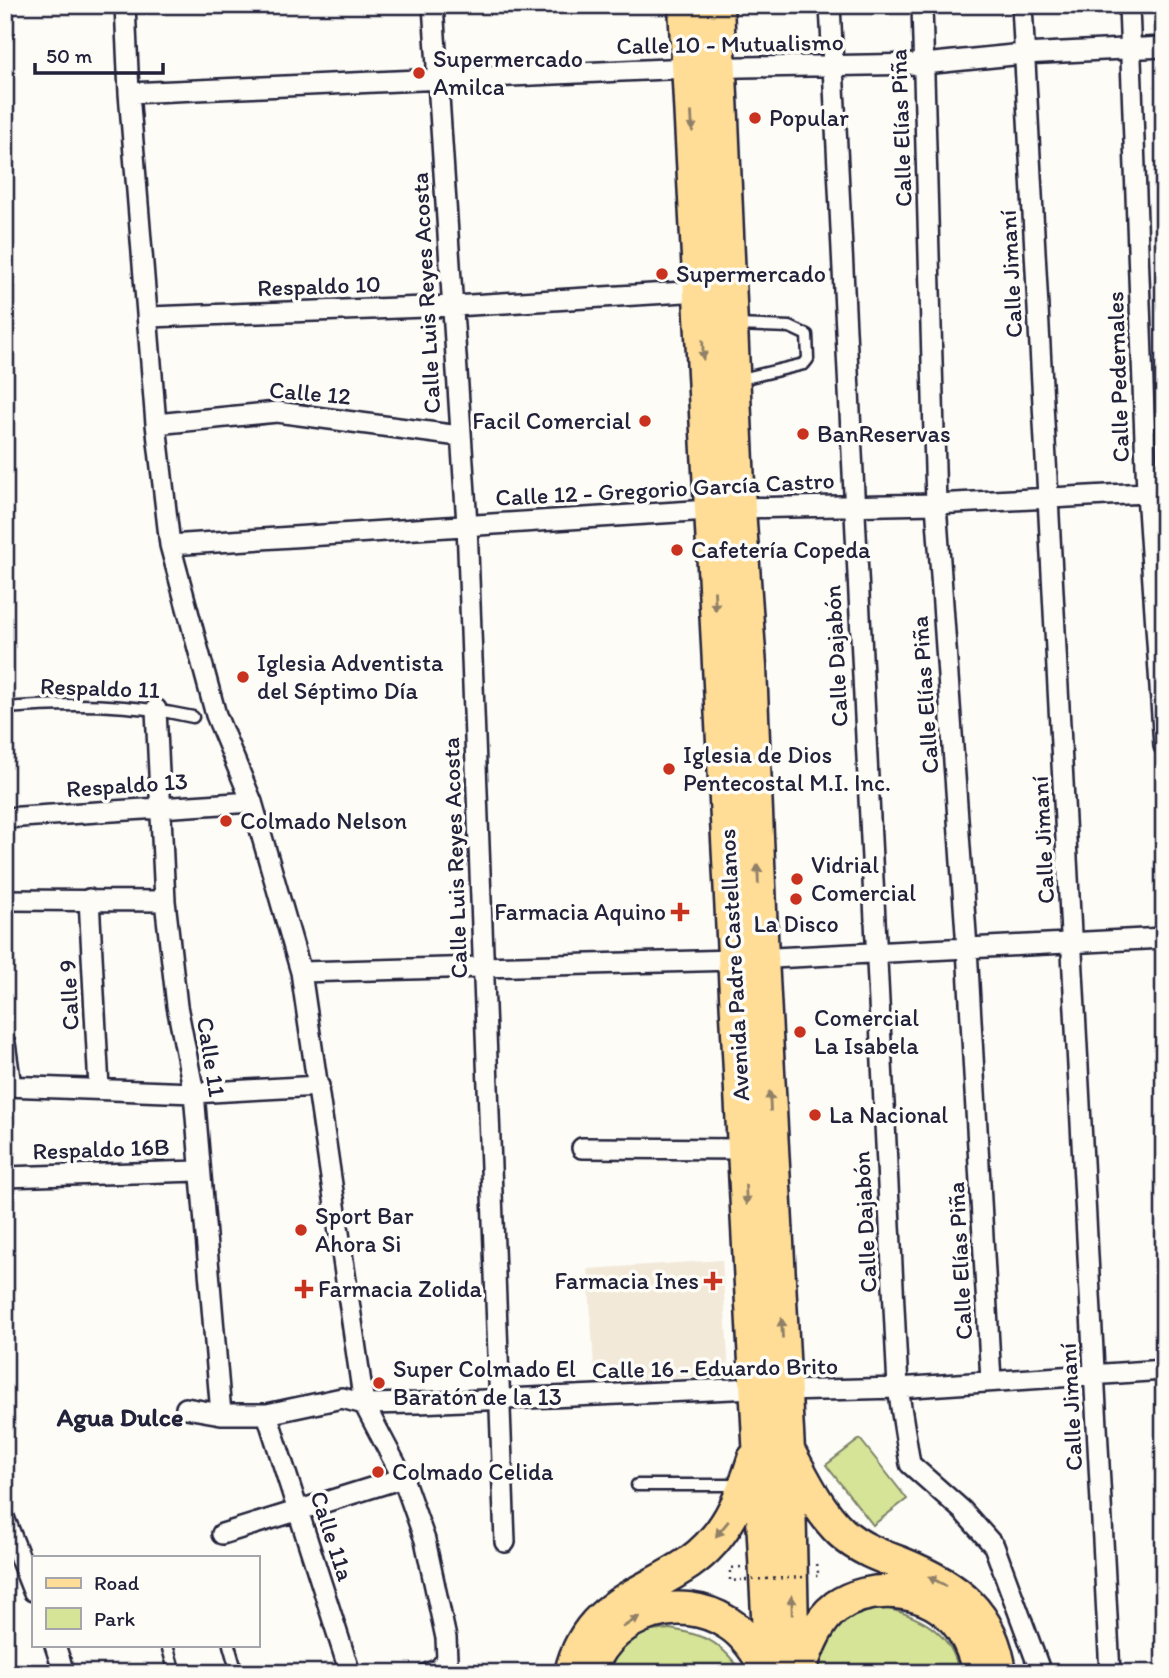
<svg xmlns="http://www.w3.org/2000/svg" width="1169" height="1678" viewBox="0 0 1169 1678" font-family="Itim,sans-serif">
<rect width="100%" height="100%" fill="#fdfcf7"/>
<filter id="ink" filterUnits="userSpaceOnUse"><feTurbulence type="fractalNoise" baseFrequency=".0143" numOctaves="2"/><feDisplacementMap in="SourceGraphic" scale="14" xChannelSelector="R" yChannelSelector="G"/><feConvolveMatrix kernelMatrix="1 2 1 2 8 2 1 2 1" color-interpolation-filters="sRGB"/></filter>
<g filter="url(#ink)">
<path fill="#f2e9d8" d="M 722,1260 L 729,1374 L 595,1383 L 588,1269 Z"/>
<path fill="#d5e497" stroke="#7c8369" stroke-width="2" d="M 860,1439 L 907,1499 L 873,1525 L 826,1465 Z
M 886,1608 C 921,1617 953,1633 959,1673 L 808,1673 C 830,1628 832,1615 886,1608 Z
M 670,1629 C 707,1635 720,1642 743,1673 L 605,1673 C 625,1639 631,1632 670,1629 Z"/>
<g fill="none" stroke-linecap="round" stroke-linejoin="round">
<g stroke="#22223b" stroke-width="15">
<path id="service" d="M 735,325 L 790,327 L 807,335 L 808,359 L 804,364 L 737,380
M 5,708 C 69,703 130,703 193,717
M 637,1485 L 739,1485
M 167,1645 L 175,1673
M 229,1645 L 237,1673"/>
</g>
<g stroke="#22223b" stroke-width="24">
<path id="minor" d="M 125,5 L 129,93 L 156,424 L 170,545 L 216,715 L 252,802 L 301,972 L 364,1404 L 403,1478 L 425,1540 L 446,1638 L 447,1659 L 439,1669 L 429,1673
M 433,5 L 467,524 L 505,1542
M 830,5 L 898,1388 L 910,1464 L 962,1510 L 994,1546 L 1041,1673
M 922,5 L 936,504 L 967,948 L 991,1381
M 1022,5 L 1110,1673
M 1129,5 L 1147,493 L 1164,746
M 129,93 L 689,68 L 924,64 L 1023,54 L 1164,47
M 149,317 L 454,306 L 701,291
M 156,424 L 277,412 L 459,436
M 170,545 L 739,508 L 936,504 L 1164,492
M 156,709 L 165,901 L 177,1006 L 194,1093 L 221,1414
M 5,818 L 252,802
M 89,899 L 99,1088
M 5,900 L 165,901
M 301,972 L 733,960 L 1164,938
M 5,1043 L 11,1086
M 5,1086 L 194,1093 L 319,1086
M 582,1148 L 744,1149
M 5,1177 L 198,1171
M 186,1408 L 221,1414 L 267,1414 L 342,1398 L 364,1404 L 418,1403 L 755,1388 L 785,1391 L 898,1388 L 1164,1370
M 267,1414 L 350,1673
M 5,1520 L 33,1591
M 222,1534 L 403,1478
M 55,1645 L 64,1673"/>
</g>
<g stroke="#22223b" stroke-width="37">
<path id="primary" d="M 685,5 L 771,1673
M 717,5 L 739,508 L 750,667 L 762,958 L 788,1451 L 793,1673
M 791,1456 C 805,1482 819,1511 841,1532 C 858,1548 880,1556 902,1564 C 956,1586 992,1612 1000,1673
M 592,1665 C 614,1613 680,1592 728,1623 C 746,1634 759,1654 769,1673
M 799,1671 C 807,1649 816,1622 836,1607 C 869,1584 922,1587 951,1616 C 967,1631 974,1653 980,1673
M 571,1673 C 587,1605 639,1597 689,1563 C 725,1538 742,1499 754,1459"/>
</g>
<path stroke="#22223b" stroke-width="2.5" stroke-dasharray="2 5" stroke-linecap="butt" d="M 816,1564 L 819,1576 L 816,1576
M 741,1567 L 730,1568 L 730,1581 L 742,1580"/>
<use href="#service" stroke="#fdfcf7" stroke-width="10"/>
<use href="#minor" stroke="#fdfcf7" stroke-width="19"/>
<use href="#primary" stroke="#ffdd96" stroke-width="32"/>
<path stroke="#22223b" stroke-width="2.5" stroke-dasharray="2 5" stroke-linecap="butt" d="M 745,1580 L 805,1577"/>
</g>
<defs><path id="oneway-solid" d="M-6-.8H1V-3.2L6.5 0L1 3.2V.8H-6Z" transform="scale(1.75)"/></defs>
<g fill="#908068">
<use href="#oneway-solid" transform="translate(692 122) rotate(87)"/>
<use href="#oneway-solid" transform="translate(703 350) rotate(88)"/>
<use href="#oneway-solid" transform="translate(715 601) rotate(87)"/>
<use href="#oneway-solid" transform="translate(758 874) rotate(-92)"/>
<use href="#oneway-solid" transform="translate(770 1101) rotate(-93)"/>
<use href="#oneway-solid" transform="translate(746 1195) rotate(87)"/>
<use href="#oneway-solid" transform="translate(782 1328) rotate(-93)"/>
<use href="#oneway-solid" transform="translate(722 1529) rotate(129)"/>
<use href="#oneway-solid" transform="translate(937 1581) rotate(-152)"/>
<use href="#oneway-solid" transform="translate(792 1605) rotate(-91)"/>
<use href="#oneway-solid" transform="translate(631 1622) rotate(-33)"/>
</g>
</g>
<g fill="#c8321e" stroke="#fdfcf7" stroke-width="2.5">
<circle cx="419" cy="73" r="7"/>
<circle cx="755" cy="118" r="7"/>
<circle cx="662" cy="274" r="7"/>
<circle cx="645" cy="421" r="7"/>
<circle cx="803" cy="434" r="7"/>
<circle cx="677" cy="550" r="7"/>
<circle cx="243" cy="677" r="7"/>
<circle cx="669" cy="769" r="7"/>
<circle cx="226" cy="821" r="7"/>
<circle cx="797" cy="879" r="7"/>
<circle cx="796" cy="899" r="7"/>
<path d="M676.5 901.5h7v7h7v7h-7v7h-7v-7h-7v-7h7z"/>
<circle cx="800" cy="1032" r="7"/>
<circle cx="815" cy="1115" r="7"/>
<circle cx="301" cy="1230" r="7"/>
<path d="M709.5 1270.5h7v7h7v7h-7v7h-7v-7h-7v-7h7z"/>
<path d="M300.5 1278.5h7v7h7v7h-7v7h-7v-7h-7v-7h7z"/>
<circle cx="379" cy="1383" r="7"/>
<circle cx="378" cy="1472" r="7"/>
</g>
<g text-anchor="middle" stroke-width="7" stroke-linejoin="round" paint-order="stroke">
<g font-size="24" fill="#22223b" stroke="#fdfcf7">
<text transform="translate(730 44) rotate(-1)" y="8">Calle 10 - Mutualismo</text>
<text transform="translate(901 128) rotate(-92)" y="8">Calle Elías Piña</text>
<text transform="translate(1011 274) rotate(-93)" y="8">Calle Jimaní</text>
<text transform="translate(319 286) rotate(-2)" y="8">Respaldo 10</text>
<text transform="translate(426 293) rotate(-93)" y="8">Calle Luis Reyes Acosta</text>
<text transform="translate(1118 377) rotate(-92)" y="8">Calle Pedernales</text>
<text transform="translate(310 393) rotate(5)" y="8">Calle 12</text>
<text transform="translate(665 489) rotate(-3)" y="8">Calle 12 - Gregorio García Castro</text>
<text transform="translate(836 656) rotate(-93)" y="8">Calle Dajabón</text>
<text transform="translate(100 688) rotate(2)" y="8">Respaldo 11</text>
<text transform="translate(925 695) rotate(-94)" y="8">Calle Elías Piña</text>
<text transform="translate(127 785) rotate(-4)" y="8">Respaldo 13</text>
<text transform="translate(1043 840) rotate(-93)" y="8">Calle Jimaní</text>
<text transform="translate(455 858) rotate(-92)" y="8">Calle Luis Reyes Acosta</text>
<text transform="translate(734 965) rotate(-93)" y="8">Avenida Padre Castellanos</text>
<text transform="translate(69 995) rotate(-93)" y="8">Calle 9</text>
<text transform="translate(211 1057) rotate(81)" y="8">Calle 11</text>
<text transform="translate(101 1149) rotate(-2)" y="8">Respaldo 16B</text>
<text transform="translate(865 1222) rotate(-93)" y="8">Calle Dajabón</text>
<text transform="translate(960 1261) rotate(-93)" y="8">Calle Elías Piña</text>
<text transform="translate(715 1368) rotate(-1)" y="8">Calle 16 - Eduardo Brito</text>
<text transform="translate(1071 1407) rotate(-93)" y="8">Calle Jimaní</text>
<text transform="translate(332 1536) rotate(72)" y="8">Calle 11a</text>
</g>
<g font-size="24" fill="#22223b" stroke="#fdfcf7" text-anchor="start">
<text x="433" y="67">Supermercado<tspan x="433" dy="28">Amilca</tspan></text>
<text x="769" y="126">Popular</text>
<text x="676" y="282">Supermercado</text>
<text x="631" y="429" text-anchor="end">Facil Comercial</text>
<text x="817" y="442">BanReservas</text>
<text x="691" y="558">Cafetería Copeda</text>
<text x="257" y="671">Iglesia Adventista<tspan x="257" dy="28">del Séptimo Día</tspan></text>
<text x="683" y="763">Iglesia de Dios<tspan x="683" dy="28">Pentecostal M.I. Inc.</tspan></text>
<text x="240" y="829">Colmado Nelson</text>
<text x="811" y="873">Vidrial<tspan x="811" dy="28">Comercial</tspan></text>
<text x="666" y="920" text-anchor="end">Farmacia Aquino</text>
<text x="796" y="932" text-anchor="middle">La Disco</text>
<text x="814" y="1026">Comercial<tspan x="814" dy="28">La Isabela</tspan></text>
<text x="829" y="1123">La Nacional</text>
<text x="315" y="1224">Sport Bar<tspan x="315" dy="28">Ahora Si</tspan></text>
<text x="699" y="1289" text-anchor="end">Farmacia Ines</text>
<text x="318" y="1297">Farmacia Zolida</text>
<text x="393" y="1377">Super Colmado El<tspan x="393" dy="28">Baratón de la 13</tspan></text>
<text x="392" y="1480">Colmado Celida</text>
</g>
<g font-size="26" font-weight="bold" fill="#22223b" stroke="#fdfcf7">
<text x="120" y="1426">Agua Dulce</text>
</g>
</g>
<rect width="1169" height="1678" fill="none" stroke="#fdfcf7" stroke-width="28"/>
<rect x="14" y="14" width="1141" height="1650" fill="none" stroke="#22223b" stroke-width="2.5" filter="url(#ink)"/>
<rect x="32" y="1556" width="228" height="91" fill="#fdfcf7" stroke="#a5a5ac" stroke-width="2"/>
<rect x="46" y="1578" width="35" height="10" fill="#ffdd96" stroke="#a5a5ac" stroke-width="2"/>
<text x="94" y="1590" font-size="21" fill="#22223b">Road</text>
<rect x="46" y="1608" width="35" height="21" fill="#d5e497" stroke="#a5a5ac" stroke-width="2"/>
<text x="94" y="1626" font-size="21" fill="#22223b">Park</text>
<path d="M35 63v10h128v-10" fill="none" stroke="#22223b" stroke-width="3.5"/>
<text x="46" y="63" font-size="21" fill="#22223b" stroke="#fdfcf7" stroke-width="5" paint-order="stroke">50 m</text>
</svg>
